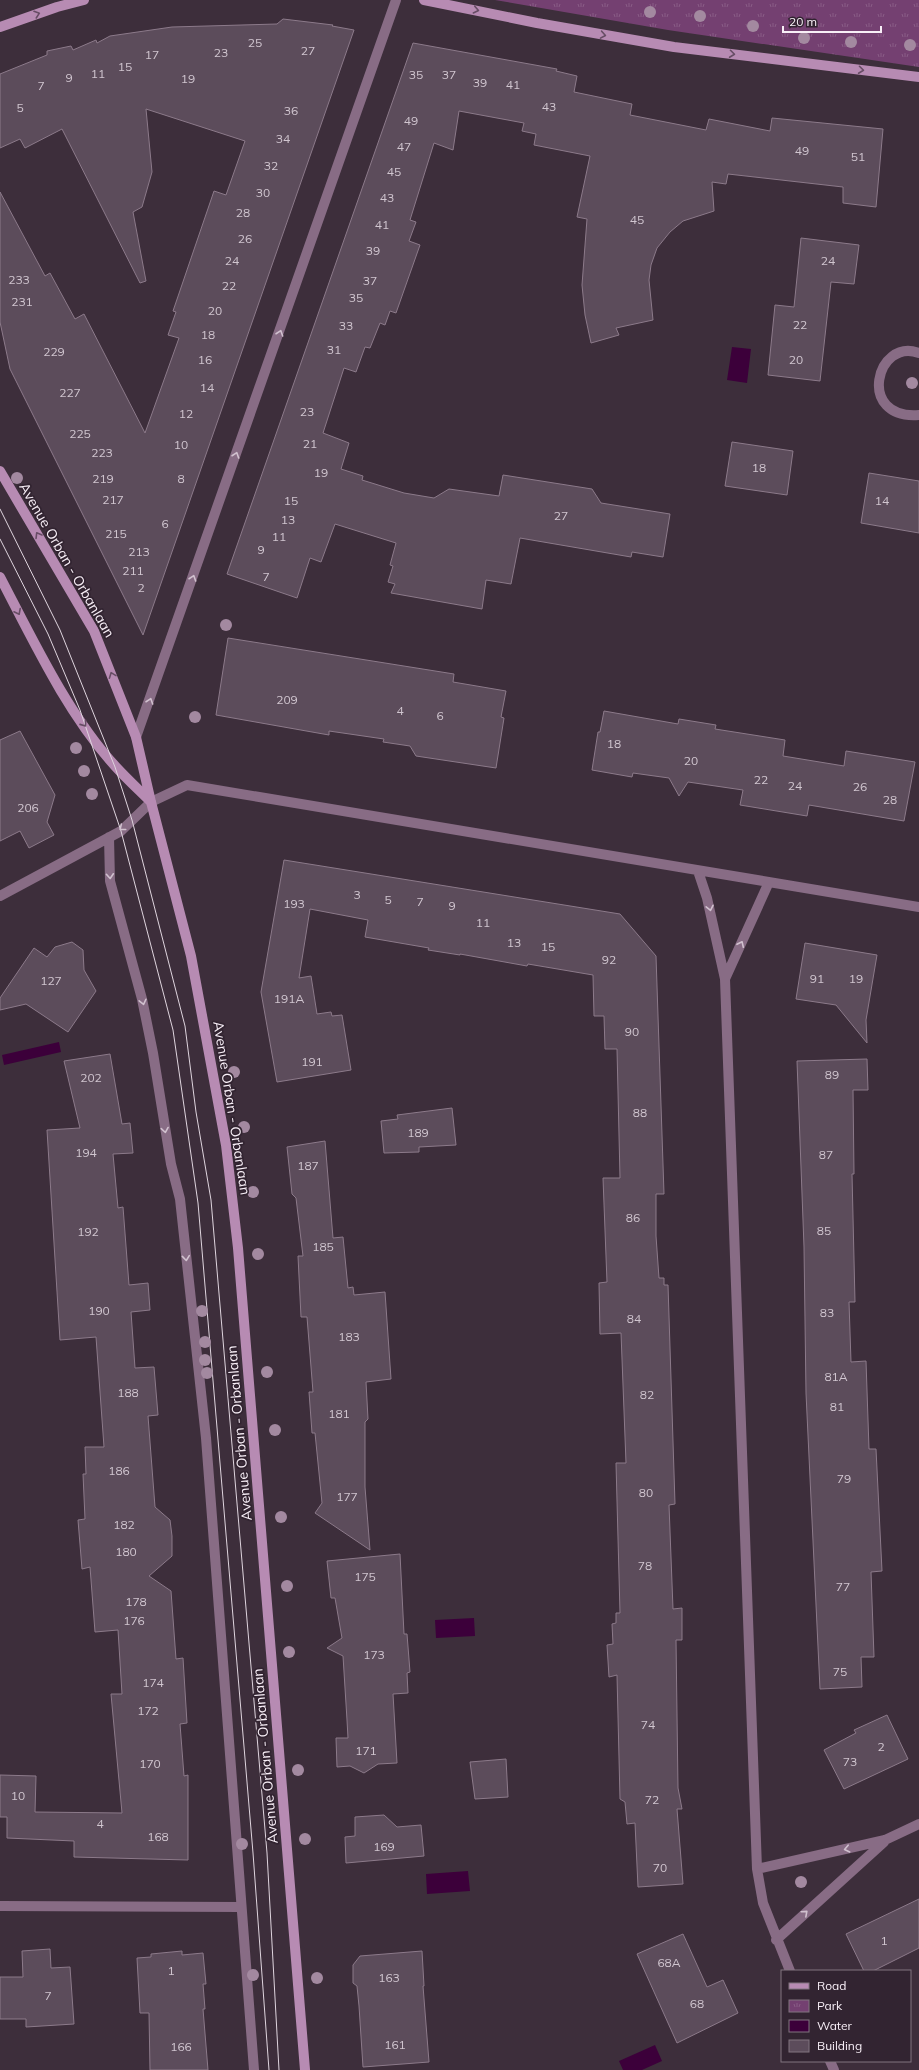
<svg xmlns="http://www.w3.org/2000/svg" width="919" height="2070" viewBox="0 0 919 2070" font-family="Mulish,sans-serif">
<defs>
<pattern id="park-tufts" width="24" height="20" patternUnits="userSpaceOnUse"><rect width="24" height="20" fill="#744071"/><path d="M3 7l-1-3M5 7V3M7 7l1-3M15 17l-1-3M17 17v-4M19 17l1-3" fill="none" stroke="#895c86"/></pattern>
</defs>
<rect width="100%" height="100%" fill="#3d2e3b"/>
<path fill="url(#park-tufts)" d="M 495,0 L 919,0 L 919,67 L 668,30 Z"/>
<path fill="#3c003a" d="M 732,347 L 751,349 L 747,383 L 727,380 Z
M 59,1042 L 61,1052 L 4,1065 L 2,1055 Z
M 474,1618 L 475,1636 L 436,1638 L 435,1620 Z
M 468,1871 L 470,1891 L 427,1894 L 426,1874 Z
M 655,2045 L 662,2061 L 642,2070 L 623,2070 L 619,2061 Z"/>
<path fill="#5c4c5b" stroke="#8c7a8a" d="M 283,19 L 333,25 L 332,26 L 354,30 L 143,635 L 10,369 L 0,322 L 0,192 L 45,276 L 50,273 L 75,319 L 84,314 L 145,433 L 179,338 L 168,335 L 176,312 L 173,311 L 214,191 L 226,195 L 245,141 L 146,109 L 152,172 L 142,207 L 133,212 L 146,281 L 140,283 L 62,129 L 25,148 L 20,139 L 0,148 L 0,74 L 47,55 L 47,51 L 71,46 L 73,50 L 96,40 L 97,43 L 110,36 L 172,27 L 277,24 Z
M 413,43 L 557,69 L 556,71 L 577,76 L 574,92 L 632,104 L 630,115 L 706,130 L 709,119 L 770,131 L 772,118 L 883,129 L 876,207 L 843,203 L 843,187 L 728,174 L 726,184 L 712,182 L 714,211 L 683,221 L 670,232 L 657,248 L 651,265 L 649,280 L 653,320 L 616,328 L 619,335 L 591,343 L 585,315 L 582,285 L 587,219 L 577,217 L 590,156 L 534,145 L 536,134 L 522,131 L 524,123 L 459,111 L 453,150 L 434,143 L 410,220 L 416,222 L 409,241 L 420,245 L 396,313 L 390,311 L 385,325 L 380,323 L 370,348 L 365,347 L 356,372 L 344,368 L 323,433 L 349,443 L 341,469 L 363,476 L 362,480 L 404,493 L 434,498 L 449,489 L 499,496 L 503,475 L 592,489 L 601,503 L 670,514 L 663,557 L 632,552 L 631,557 L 520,538 L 511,584 L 486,580 L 482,609 L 391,593 L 395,584 L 388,582 L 393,566 L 390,565 L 396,543 L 335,524 L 321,562 L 310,558 L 297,598 L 227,574 Z
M 801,238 L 859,245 L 854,284 L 831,282 L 820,381 L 768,375 L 775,305 L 794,307 Z
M 732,442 L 793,451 L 787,495 L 725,486 Z
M 869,473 L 919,481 L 919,533 L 861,523 Z
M 228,638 L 454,674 L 453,682 L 506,691 L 501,717 L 504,718 L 496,768 L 416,756 L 410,746 L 383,742 L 384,739 L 329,731 L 329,735 L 216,715 Z
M 604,711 L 678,724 L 679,719 L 716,725 L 715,729 L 785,740 L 783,756 L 844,766 L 846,751 L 915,762 L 904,821 L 809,805 L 807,816 L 740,805 L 743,790 L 688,782 L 679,796 L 669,778 L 633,773 L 632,777 L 592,770 L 598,732 L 600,732 Z
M 20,731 L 55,795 L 47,822 L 54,835 L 29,848 L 20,831 L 0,841 L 0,740 Z
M 284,860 L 620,914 L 656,956 L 664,1194 L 656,1194 L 656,1236 L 659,1278 L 664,1278 L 664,1285 L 668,1285 L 675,1504 L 669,1505 L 673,1609 L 682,1608 L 682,1640 L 676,1640 L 678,1788 L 682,1809 L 677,1809 L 683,1884 L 638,1887 L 635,1823 L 627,1824 L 625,1802 L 620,1799 L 617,1675 L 609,1677 L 607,1645 L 613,1644 L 612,1624 L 616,1623 L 616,1613 L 620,1613 L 616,1463 L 626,1463 L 621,1333 L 600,1334 L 599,1283 L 607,1282 L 603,1178 L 620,1178 L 617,1049 L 605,1049 L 604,1016 L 594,1016 L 593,975 L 528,964 L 527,966 L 460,954 L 460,955 L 428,950 L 429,948 L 365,937 L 368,920 L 310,909 L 299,978 L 311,976 L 317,1014 L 331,1012 L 332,1016 L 342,1015 L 351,1070 L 277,1082 L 261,992 Z
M 72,942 L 83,950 L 84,970 L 96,991 L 68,1032 L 26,1004 L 0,1010 L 0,998 L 34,948 L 47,957 L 55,947 Z
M 805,943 L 877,955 L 866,1020 L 867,1043 L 836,1005 L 796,999 Z
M 110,1054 L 122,1124 L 130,1123 L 133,1153 L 113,1154 L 118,1208 L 123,1207 L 129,1285 L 148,1283 L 150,1310 L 131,1312 L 135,1368 L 154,1367 L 158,1415 L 148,1416 L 155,1507 L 170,1520 L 172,1536 L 172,1556 L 149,1576 L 171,1591 L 176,1659 L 183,1658 L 187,1723 L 180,1724 L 184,1776 L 188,1775 L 188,1860 L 74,1857 L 74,1841 L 7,1838 L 7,1817 L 0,1817 L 0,1775 L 36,1776 L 35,1812 L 122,1813 L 111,1694 L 122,1694 L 118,1630 L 95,1632 L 90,1567 L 82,1569 L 78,1520 L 85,1519 L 83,1474 L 86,1474 L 85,1447 L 104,1447 L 96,1337 L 60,1340 L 47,1130 L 80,1128 L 64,1061 Z
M 867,1059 L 868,1090 L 853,1090 L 854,1174 L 852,1174 L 855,1302 L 849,1302 L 851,1362 L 866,1361 L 869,1449 L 876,1449 L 882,1571 L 871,1572 L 874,1657 L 861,1657 L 862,1687 L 820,1689 L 806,1393 L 804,1247 L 797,1061 Z
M 452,1108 L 456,1145 L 419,1147 L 419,1152 L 384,1153 L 381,1121 L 398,1119 L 397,1115 Z
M 325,1141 L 333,1238 L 343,1237 L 348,1288 L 353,1287 L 354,1295 L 385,1292 L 391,1379 L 366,1382 L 368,1419 L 365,1422 L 365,1487 L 370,1550 L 315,1513 L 322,1503 L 315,1433 L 312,1433 L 309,1392 L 313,1392 L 307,1317 L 301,1317 L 298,1256 L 303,1256 L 296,1198 L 292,1194 L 287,1147 Z
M 400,1554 L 404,1634 L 407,1634 L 410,1672 L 407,1673 L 408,1693 L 393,1694 L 397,1763 L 378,1764 L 364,1773 L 350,1766 L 337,1767 L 336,1738 L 348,1738 L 347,1720 L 343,1656 L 327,1648 L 342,1638 L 335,1598 L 331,1598 L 327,1561 Z
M 887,1715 L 908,1759 L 844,1789 L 824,1750 L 856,1733 L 854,1730 Z
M 506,1759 L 508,1797 L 475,1799 L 470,1762 Z
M 384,1815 L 397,1827 L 421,1825 L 424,1856 L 346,1863 L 345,1837 L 355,1836 L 355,1817 Z
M 919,1899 L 919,1948 L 873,1971 L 864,1971 L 846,1934 Z
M 683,1934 L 707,1987 L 723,1980 L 738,2013 L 677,2043 L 637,1954 Z
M 50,1949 L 51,1968 L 70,1967 L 74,2024 L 26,2027 L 26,2019 L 0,2019 L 0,1977 L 23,1977 L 22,1951 Z
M 182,1951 L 182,1955 L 203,1953 L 206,1984 L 203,1984 L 205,2009 L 203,2009 L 208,2070 L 150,2070 L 149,2013 L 140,2013 L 137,1958 L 151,1957 L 151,1954 Z
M 422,1951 L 424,1986 L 423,1986 L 429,2062 L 363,2067 L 359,2006 L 357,1986 L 353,1983 L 353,1965 L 360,1956 Z"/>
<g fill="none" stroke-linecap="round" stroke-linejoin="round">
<path stroke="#886c85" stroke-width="10" d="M 919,353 C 876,337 856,420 919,415
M 136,737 L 396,0
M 109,837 L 110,881 L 142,999 L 153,1053 L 171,1164 L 180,1199 L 206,1438 L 254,2070
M 698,871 L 707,898 L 725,979 L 757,1869 L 763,1903 L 790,1971
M 0,896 L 121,831 L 151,802 L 187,785 L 919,907
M 725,979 L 769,882
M 757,1869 L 885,1840 L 919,1824
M 0,1906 L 241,1907
M 776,1940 L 884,1842
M 830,2061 L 834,2070"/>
<path stroke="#b78bb3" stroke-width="10" d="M 424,0 L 537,23 L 674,47 L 919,77
M 0,27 L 57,7 L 84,0
M 0,471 L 94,631 L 136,737 L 151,802 L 191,956 L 226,1145 L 238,1248 L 305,2070
M 0,577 C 33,640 68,715 116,767 C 127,779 139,790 151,802"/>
<path stroke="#dfd5de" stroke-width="1" d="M 0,509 L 60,630 L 115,767 L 132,820 L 185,1026 L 196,1112 L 211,1200 L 267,1853 L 279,2070
M 0,539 L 48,634 L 80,710 L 121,831 L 173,1030 L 198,1203 L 253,1853 L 269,2070"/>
</g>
<g fill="#a389a0">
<circle cx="650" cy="12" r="6"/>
<circle cx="700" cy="16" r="6"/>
<circle cx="753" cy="26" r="6"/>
<circle cx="804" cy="38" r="6"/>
<circle cx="851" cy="42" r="6"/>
<circle cx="910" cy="45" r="6"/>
<circle cx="912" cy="383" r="6"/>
<circle cx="17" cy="478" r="6"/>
<circle cx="226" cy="625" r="6"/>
<circle cx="195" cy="717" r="6"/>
<circle cx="76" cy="748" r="6"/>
<circle cx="84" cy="771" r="6"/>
<circle cx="92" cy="794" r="6"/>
<circle cx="234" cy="1072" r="6"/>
<circle cx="244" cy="1127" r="6"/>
<circle cx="253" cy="1192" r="6"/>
<circle cx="258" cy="1254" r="6"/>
<circle cx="202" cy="1311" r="6"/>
<circle cx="205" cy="1342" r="6"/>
<circle cx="205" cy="1360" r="6"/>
<circle cx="267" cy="1372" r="6"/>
<circle cx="207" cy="1373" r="6"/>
<circle cx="275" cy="1430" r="6"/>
<circle cx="281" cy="1517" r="6"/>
<circle cx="287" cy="1586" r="6"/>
<circle cx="289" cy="1652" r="6"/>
<circle cx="298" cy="1770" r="6"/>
<circle cx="305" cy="1839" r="6"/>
<circle cx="242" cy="1844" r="6"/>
<circle cx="801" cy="1882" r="6"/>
<circle cx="253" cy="1975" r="6"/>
<circle cx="317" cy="1978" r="6"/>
</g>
<defs><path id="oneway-chevron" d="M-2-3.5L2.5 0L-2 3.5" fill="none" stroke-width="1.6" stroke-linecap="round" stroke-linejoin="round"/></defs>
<g stroke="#674d65">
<use href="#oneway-chevron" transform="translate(476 10) rotate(12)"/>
<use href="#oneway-chevron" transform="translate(37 14) rotate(-19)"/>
<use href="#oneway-chevron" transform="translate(603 35) rotate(10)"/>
<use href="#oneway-chevron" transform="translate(732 54) rotate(7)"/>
<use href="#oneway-chevron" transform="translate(861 70) rotate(7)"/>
<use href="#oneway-chevron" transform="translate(38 535) rotate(-121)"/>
<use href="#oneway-chevron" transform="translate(18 612) rotate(63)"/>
<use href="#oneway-chevron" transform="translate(112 675) rotate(-111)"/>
<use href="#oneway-chevron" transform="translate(84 724) rotate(55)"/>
</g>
<g stroke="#d1c1cf">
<use href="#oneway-chevron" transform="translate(280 333) rotate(-71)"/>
<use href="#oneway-chevron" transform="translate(236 455) rotate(-71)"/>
<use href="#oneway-chevron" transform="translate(193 578) rotate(-71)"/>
<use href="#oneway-chevron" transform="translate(150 701) rotate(-71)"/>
<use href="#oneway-chevron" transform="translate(122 828) rotate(141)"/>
<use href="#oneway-chevron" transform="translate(110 876) rotate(86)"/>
<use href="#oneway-chevron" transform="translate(710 908) rotate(78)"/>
<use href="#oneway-chevron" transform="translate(741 944) rotate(-65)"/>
<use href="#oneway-chevron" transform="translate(143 1002) rotate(77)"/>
<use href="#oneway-chevron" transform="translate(165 1130) rotate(81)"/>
<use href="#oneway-chevron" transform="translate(186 1258) rotate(84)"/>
<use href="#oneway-chevron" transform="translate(847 1849) rotate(167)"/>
<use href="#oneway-chevron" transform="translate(805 1913) rotate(-42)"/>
</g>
<g text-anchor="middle" stroke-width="3.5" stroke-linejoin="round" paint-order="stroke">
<g font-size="12" fill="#d1c6d0">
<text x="255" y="47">25</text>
<text x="308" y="55">27</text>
<text x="221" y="57">23</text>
<text x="152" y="59">17</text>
<text x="125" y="71">15</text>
<text x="98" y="78">11</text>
<text x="416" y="79">35</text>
<text x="449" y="79">37</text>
<text x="69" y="82">9</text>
<text x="188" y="83">19</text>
<text x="480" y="87">39</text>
<text x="513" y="89">41</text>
<text x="41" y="90">7</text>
<text x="549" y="111">43</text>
<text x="20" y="112">5</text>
<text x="291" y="115">36</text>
<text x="411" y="125">49</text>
<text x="283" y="143">34</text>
<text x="404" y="151">47</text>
<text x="802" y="155">49</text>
<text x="858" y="161">51</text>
<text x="271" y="170">32</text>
<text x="394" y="176">45</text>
<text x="263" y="197">30</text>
<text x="387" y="202">43</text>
<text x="243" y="217">28</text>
<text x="637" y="224">45</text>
<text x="382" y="229">41</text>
<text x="245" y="243">26</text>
<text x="373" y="255">39</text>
<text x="232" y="265">24</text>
<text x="828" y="265">24</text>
<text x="19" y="284">233</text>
<text x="370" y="285">37</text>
<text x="229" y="290">22</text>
<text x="356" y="302">35</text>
<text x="22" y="306">231</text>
<text x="215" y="315">20</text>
<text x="800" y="329">22</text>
<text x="346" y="330">33</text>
<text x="208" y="339">18</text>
<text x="334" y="354">31</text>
<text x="54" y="356">229</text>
<text x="205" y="364">16</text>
<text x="796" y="364">20</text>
<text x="207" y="392">14</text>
<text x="70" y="397">227</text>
<text x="307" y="416">23</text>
<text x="186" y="418">12</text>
<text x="80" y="438">225</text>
<text x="310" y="448">21</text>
<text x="181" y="449">10</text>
<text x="102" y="457">223</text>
<text x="759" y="472">18</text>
<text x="321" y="477">19</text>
<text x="103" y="483">219</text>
<text x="181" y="483">8</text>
<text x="113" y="504">217</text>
<text x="291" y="505">15</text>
<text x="882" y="505">14</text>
<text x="561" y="520">27</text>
<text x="288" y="524">13</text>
<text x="165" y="528">6</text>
<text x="116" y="538">215</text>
<text x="279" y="541">11</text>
<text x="261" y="554">9</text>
<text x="139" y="556">213</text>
<text x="133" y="575">211</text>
<text x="266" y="581">7</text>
<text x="141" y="592">2</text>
<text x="287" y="704">209</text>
<text x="400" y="715">4</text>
<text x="440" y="720">6</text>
<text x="614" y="748">18</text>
<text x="691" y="765">20</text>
<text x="761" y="784">22</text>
<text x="795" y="790">24</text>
<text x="860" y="791">26</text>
<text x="890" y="804">28</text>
<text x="28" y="812">206</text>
<text x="357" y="899">3</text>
<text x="388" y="904">5</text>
<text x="420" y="906">7</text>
<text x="294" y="908">193</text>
<text x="452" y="910">9</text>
<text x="483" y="927">11</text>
<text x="514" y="947">13</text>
<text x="548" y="951">15</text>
<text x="609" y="964">92</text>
<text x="817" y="983">91</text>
<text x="856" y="983">19</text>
<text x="51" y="985">127</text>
<text x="289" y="1003">191A</text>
<text x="632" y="1036">90</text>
<text x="312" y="1066">191</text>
<text x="832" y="1079">89</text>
<text x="91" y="1082">202</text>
<text x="640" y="1117">88</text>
<text x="418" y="1137">189</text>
<text x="86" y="1157">194</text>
<text x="826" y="1159">87</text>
<text x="308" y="1170">187</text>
<text x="633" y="1222">86</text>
<text x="824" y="1235">85</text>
<text x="88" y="1236">192</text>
<text x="323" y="1251">185</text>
<text x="99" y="1315">190</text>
<text x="827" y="1317">83</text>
<text x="634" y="1323">84</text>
<text x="349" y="1341">183</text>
<text x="836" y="1381">81A</text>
<text x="128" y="1397">188</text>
<text x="647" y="1399">82</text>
<text x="837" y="1411">81</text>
<text x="339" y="1418">181</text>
<text x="119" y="1475">186</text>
<text x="844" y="1483">79</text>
<text x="646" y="1497">80</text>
<text x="347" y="1501">177</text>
<text x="124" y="1529">182</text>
<text x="126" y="1556">180</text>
<text x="645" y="1570">78</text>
<text x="365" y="1581">175</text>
<text x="843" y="1591">77</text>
<text x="136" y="1606">178</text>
<text x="134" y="1625">176</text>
<text x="374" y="1659">173</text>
<text x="840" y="1676">75</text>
<text x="153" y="1687">174</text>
<text x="148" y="1715">172</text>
<text x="648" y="1729">74</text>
<text x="881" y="1751">2</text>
<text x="366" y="1755">171</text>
<text x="850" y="1766">73</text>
<text x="150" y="1768">170</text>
<text x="18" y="1800">10</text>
<text x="652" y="1804">72</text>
<text x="100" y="1828">4</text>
<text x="158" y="1841">168</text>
<text x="384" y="1851">169</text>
<text x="660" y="1872">70</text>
<text x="884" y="1945">1</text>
<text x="669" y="1967">68A</text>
<text x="171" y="1975">1</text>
<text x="389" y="1982">163</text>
<text x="48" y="2000">7</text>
<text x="697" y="2008">68</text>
<text x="395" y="2049">161</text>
<text x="181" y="2051">166</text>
</g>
<g font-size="14" fill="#f8eff7" stroke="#322431">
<text transform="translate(67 560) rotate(60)" y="5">Avenue Orban - Orbanlaan</text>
<text transform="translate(232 1108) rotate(81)" y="5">Avenue Orban - Orbanlaan</text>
<text transform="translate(239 1433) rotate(-95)" y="5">Avenue Orban - Orbanlaan</text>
<text transform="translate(265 1756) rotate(-95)" y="5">Avenue Orban - Orbanlaan</text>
</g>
</g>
<rect x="781" y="1970" width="130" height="92" fill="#322431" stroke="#817580"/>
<rect x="789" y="1983" width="20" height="6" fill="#b78bb3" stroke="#817580"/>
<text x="817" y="1990" font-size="12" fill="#f8eff7">Road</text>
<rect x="789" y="2000" width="20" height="12" fill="url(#park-tufts)" stroke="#817580"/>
<text x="817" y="2010" font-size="12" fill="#f8eff7">Park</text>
<rect x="789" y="2020" width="20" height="12" fill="#3c003a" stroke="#817580"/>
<text x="817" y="2030" font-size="12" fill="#f8eff7">Water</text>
<rect x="789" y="2040" width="20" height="12" fill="#5c4c5b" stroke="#817580"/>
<text x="817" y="2050" font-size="12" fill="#f8eff7">Building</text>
<path d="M783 26v6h98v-6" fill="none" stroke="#f8eff7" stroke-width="2"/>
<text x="789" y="26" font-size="12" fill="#f8eff7" stroke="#322431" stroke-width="3" paint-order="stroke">20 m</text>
</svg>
